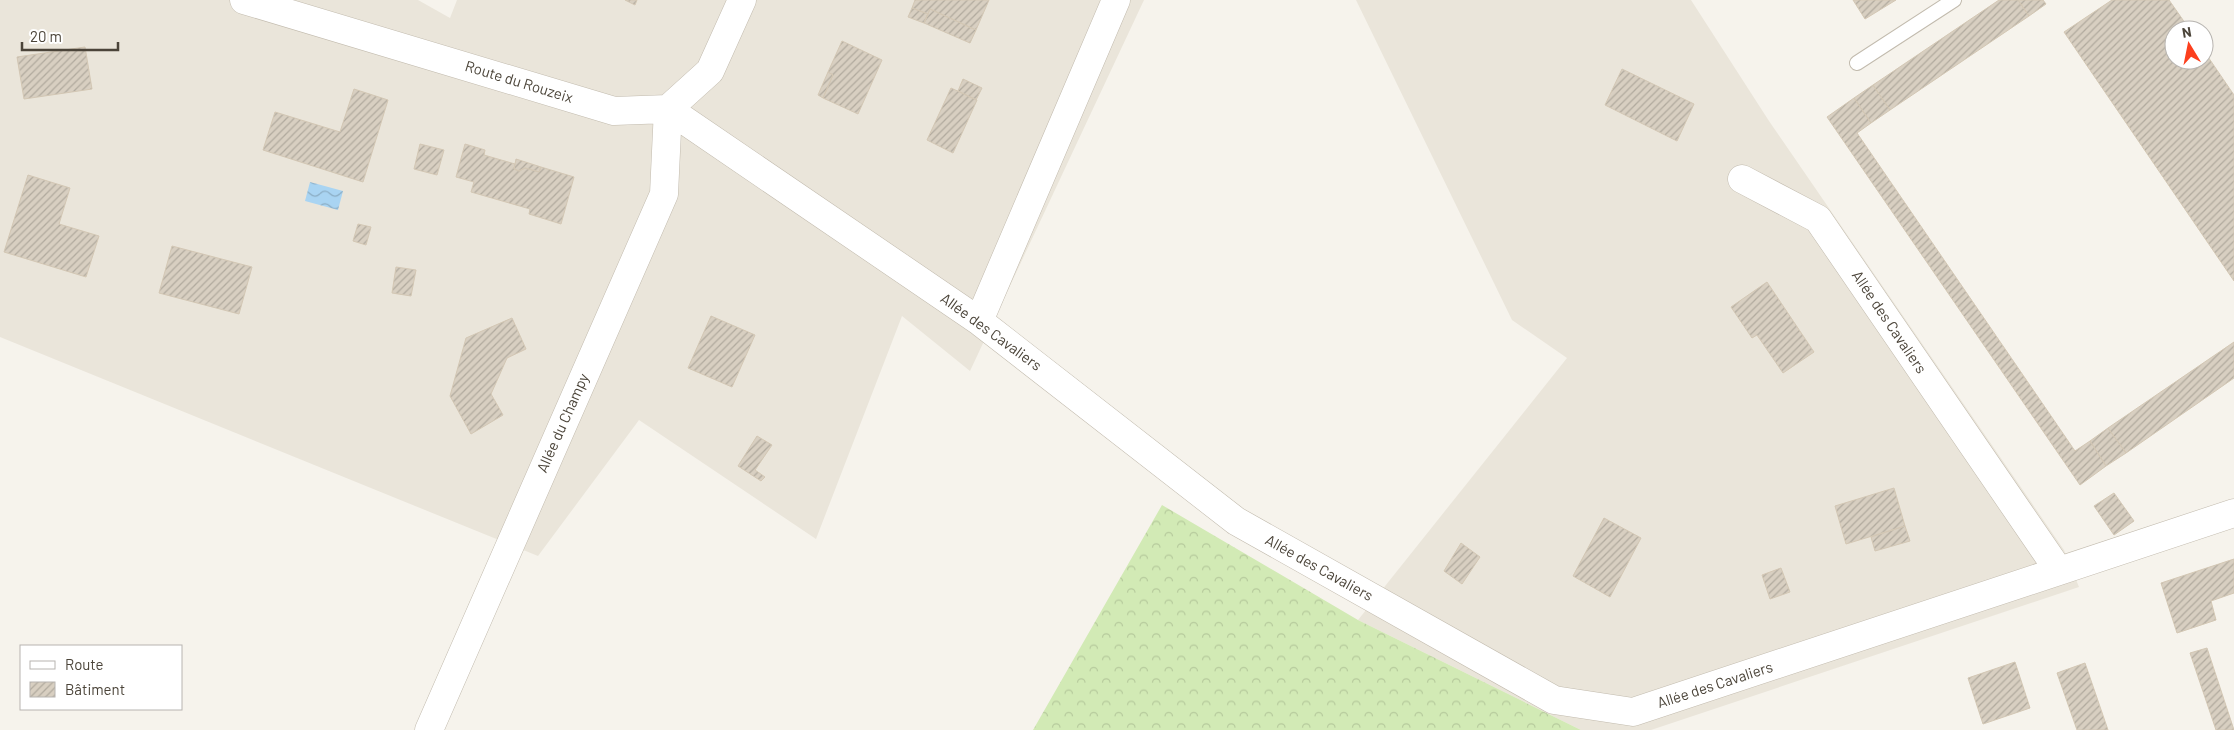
<svg xmlns="http://www.w3.org/2000/svg" width="2234" height="730" viewBox="0 0 2234 730" font-family="Barlow,sans-serif">
<defs>
<pattern id="forest-crowns" width="20" height="18" patternUnits="userSpaceOnUse" patternTransform="scale(1.25)"><rect width="20" height="18" fill="#d2eab5"/><path d="M2 6a3 3 0 1 1 6 0M12 15a3 3 0 1 1 6 0" fill="none" stroke="#b6ca9c"/></pattern>
<pattern id="water-waves" width="16" height="10" patternUnits="userSpaceOnUse" patternTransform="scale(1.25)"><rect width="16" height="10" fill="#a9d4f2"/><path d="M0 5q4-4 8 0t8 0" fill="none" stroke="#8caec5"/></pattern>
<pattern id="building-hatch" width="6" height="6" patternUnits="userSpaceOnUse" patternTransform="scale(1.25)"><rect width="6" height="6" fill="#d8cfc1"/><path d="M-1 1l2-2M0 6l6-6M5 7l2-2" fill="none" stroke="#b1aa9e"/></pattern>
</defs>
<rect width="100%" height="100%" fill="#f6f3ec"/>
<path fill="#eae5da" d="M 0,0 L 418,0 L 450,18 L 457,0 L 1144,0 L 970,371 L 902,316 L 816,539 L 639,420 L 538,556 L 0,337 Z
M 1356,0 L 1691,0 L 1769,121 L 2064,550 L 2079,587 L 1651,730 L 1581,730 L 1358,620 L 1567,358 L 1512,320 Z"/>
<path fill="url(#forest-crowns)" d="M 1162,505 L 1358,620 L 1581,730 L 1033,730 Z"/>
<path fill="url(#water-waves)" d="M 310,182 L 343,191 L 338,210 L 305,201 Z"/>
<path fill="url(#building-hatch)" stroke="#d3c7b4" d="M 625,0 L 637,0 L 635,5 Z
M 915,0 L 989,0 L 976,30 L 930,9 L 924,23 L 928,14 L 912,8 Z
M 1853,0 L 1896,0 L 1865,19 Z
M 1999,0 L 2018,0 L 2029,16 L 1890,110 L 1873,85 Z
M 2018,0 L 2043,0 L 2046,4 L 2029,16 Z
M 2112,0 L 2169,0 L 2190,30 L 2174,30 L 2174,60 L 2204,60 L 2204,51 L 2234,95 L 2234,281 L 2064,32 Z
M 912,8 L 928,14 L 924,23 L 908,17 Z
M 930,9 L 976,30 L 970,43 L 924,23 Z
M 842,41 L 882,60 L 858,114 L 823,98 L 833,75 L 828,72 Z
M 85,47 L 92,89 L 24,99 L 17,57 Z
M 1622,69 L 1694,104 L 1677,141 L 1605,105 Z
M 828,72 L 833,75 L 823,98 L 818,95 Z
M 963,79 L 982,88 L 976,100 L 958,91 Z
M 1873,85 L 1890,110 L 1871,123 L 1854,98 Z
M 951,88 L 977,100 L 953,153 L 927,140 Z
M 354,89 L 388,100 L 363,182 L 263,150 L 275,112 L 340,132 Z
M 1854,98 L 1871,123 L 1857,133 L 2075,451 L 2090,441 L 2106,466 L 2080,485 L 1827,117 Z
M 420,144 L 444,150 L 437,175 L 414,169 Z
M 465,144 L 485,150 L 484,155 L 515,164 L 514,169 L 519,171 L 525,168 L 539,172 L 541,167 L 574,177 L 561,224 L 529,214 L 530,209 L 471,192 L 474,182 L 456,177 Z
M 516,159 L 541,167 L 539,172 L 525,168 L 519,171 L 514,169 Z
M 28,175 L 70,188 L 59,224 L 99,236 L 86,277 L 4,252 Z
M 358,224 L 371,227 L 366,245 L 353,241 Z
M 172,246 L 252,267 L 239,314 L 159,293 Z
M 396,267 L 416,270 L 411,296 L 392,293 Z
M 1767,282 L 1814,352 L 1783,373 L 1757,335 L 1752,338 L 1731,307 Z
M 711,316 L 755,335 L 732,387 L 688,368 Z
M 512,318 L 526,349 L 507,358 L 491,394 L 503,415 L 471,434 L 450,396 L 466,338 Z
M 2234,342 L 2234,378 L 2126,453 L 2108,428 Z
M 2108,428 L 2126,453 L 2106,466 L 2090,441 Z
M 757,436 L 772,445 L 755,470 L 765,477 L 761,481 L 738,466 Z
M 1894,488 L 1905,526 L 1846,544 L 1835,506 Z
M 2114,493 L 2134,521 L 2114,535 L 2094,506 Z
M 1604,518 L 1641,538 L 1610,597 L 1573,576 Z
M 1905,526 L 1910,541 L 1875,551 L 1871,537 Z
M 1461,543 L 1480,557 L 1462,584 L 1444,571 Z
M 2234,559 L 2234,593 L 2211,601 L 2216,620 L 2177,633 L 2161,583 Z
M 1781,568 L 1790,592 L 1770,599 L 1762,575 Z
M 2207,648 L 2234,730 L 2216,730 L 2190,653 Z
M 2015,662 L 2030,708 L 1983,724 L 1968,678 Z
M 2085,663 L 2108,730 L 2077,730 L 2057,673 Z"/>
<g fill="none" stroke-linecap="round" stroke-linejoin="round">
<g stroke="#c2bbae" stroke-width="16">
<path id="lane" d="M 1857,63 L 1954,0"/>
</g>
<g stroke="#c2bbae" stroke-width="29">
<path id="street" d="M 244,0 L 614,111 L 668,109 L 710,71 L 742,0
M 668,109 L 979,321 L 1236,521 L 1554,700 L 1633,712 L 2234,513
M 1742,179 L 1818,219 L 2059,571
M 979,321 L 1116,0
M 429,730 L 664,194 L 668,109"/>
</g>
<use href="#lane" stroke="#fff" stroke-width="14"/>
<use href="#street" stroke="#fff" stroke-width="28"/>
</g>
<g text-anchor="middle" stroke-width="4" stroke-linejoin="round" paint-order="stroke">
<g font-size="15" fill="#4b4439" stroke="#fff">
<text transform="translate(519 82) rotate(17)" y="5">Route du Rouzeix</text>
<text transform="translate(1889 322) rotate(56)" y="5">Allée des Cavaliers</text>
<text transform="translate(991 332) rotate(36)" y="5">Allée des Cavaliers</text>
<text transform="translate(563 423) rotate(-66)" y="5">Allée du Champy</text>
<text transform="translate(1319 568) rotate(29)" y="5">Allée des Cavaliers</text>
<text transform="translate(1715 685) rotate(-18)" y="5">Allée des Cavaliers</text>
</g>
</g>
<rect x="20" y="645" width="162" height="65" fill="#ffffff" stroke="#b7b4b0"/>
<rect x="30" y="661" width="25" height="8" fill="#ffffff" stroke="#b7b4b0"/>
<text x="65" y="670" font-size="15" fill="#4b4439">Route</text>
<rect x="30" y="682" width="25" height="15" fill="url(#building-hatch)" stroke="#b7b4b0"/>
<text x="65" y="695" font-size="15" fill="#4b4439">Bâtiment</text>
<g transform="translate(2189 45) rotate(350)"><circle r="24" fill="#ffffff" stroke="#b7b4b0"/>
<path d="M0-4L9 19L0 12L-9 19Z" fill="#fc3f1d"/>
<text y="-8" font-size="14" font-weight="bold" text-anchor="middle" fill="#4b4439">N</text>
</g>
<path d="M22 42v8h96v-8" fill="none" stroke="#4b4439" stroke-width="2.5"/>
<text x="30" y="42" font-size="15" fill="#4b4439" stroke="#ffffff" stroke-width="4" paint-order="stroke">20 m</text>
</svg>
